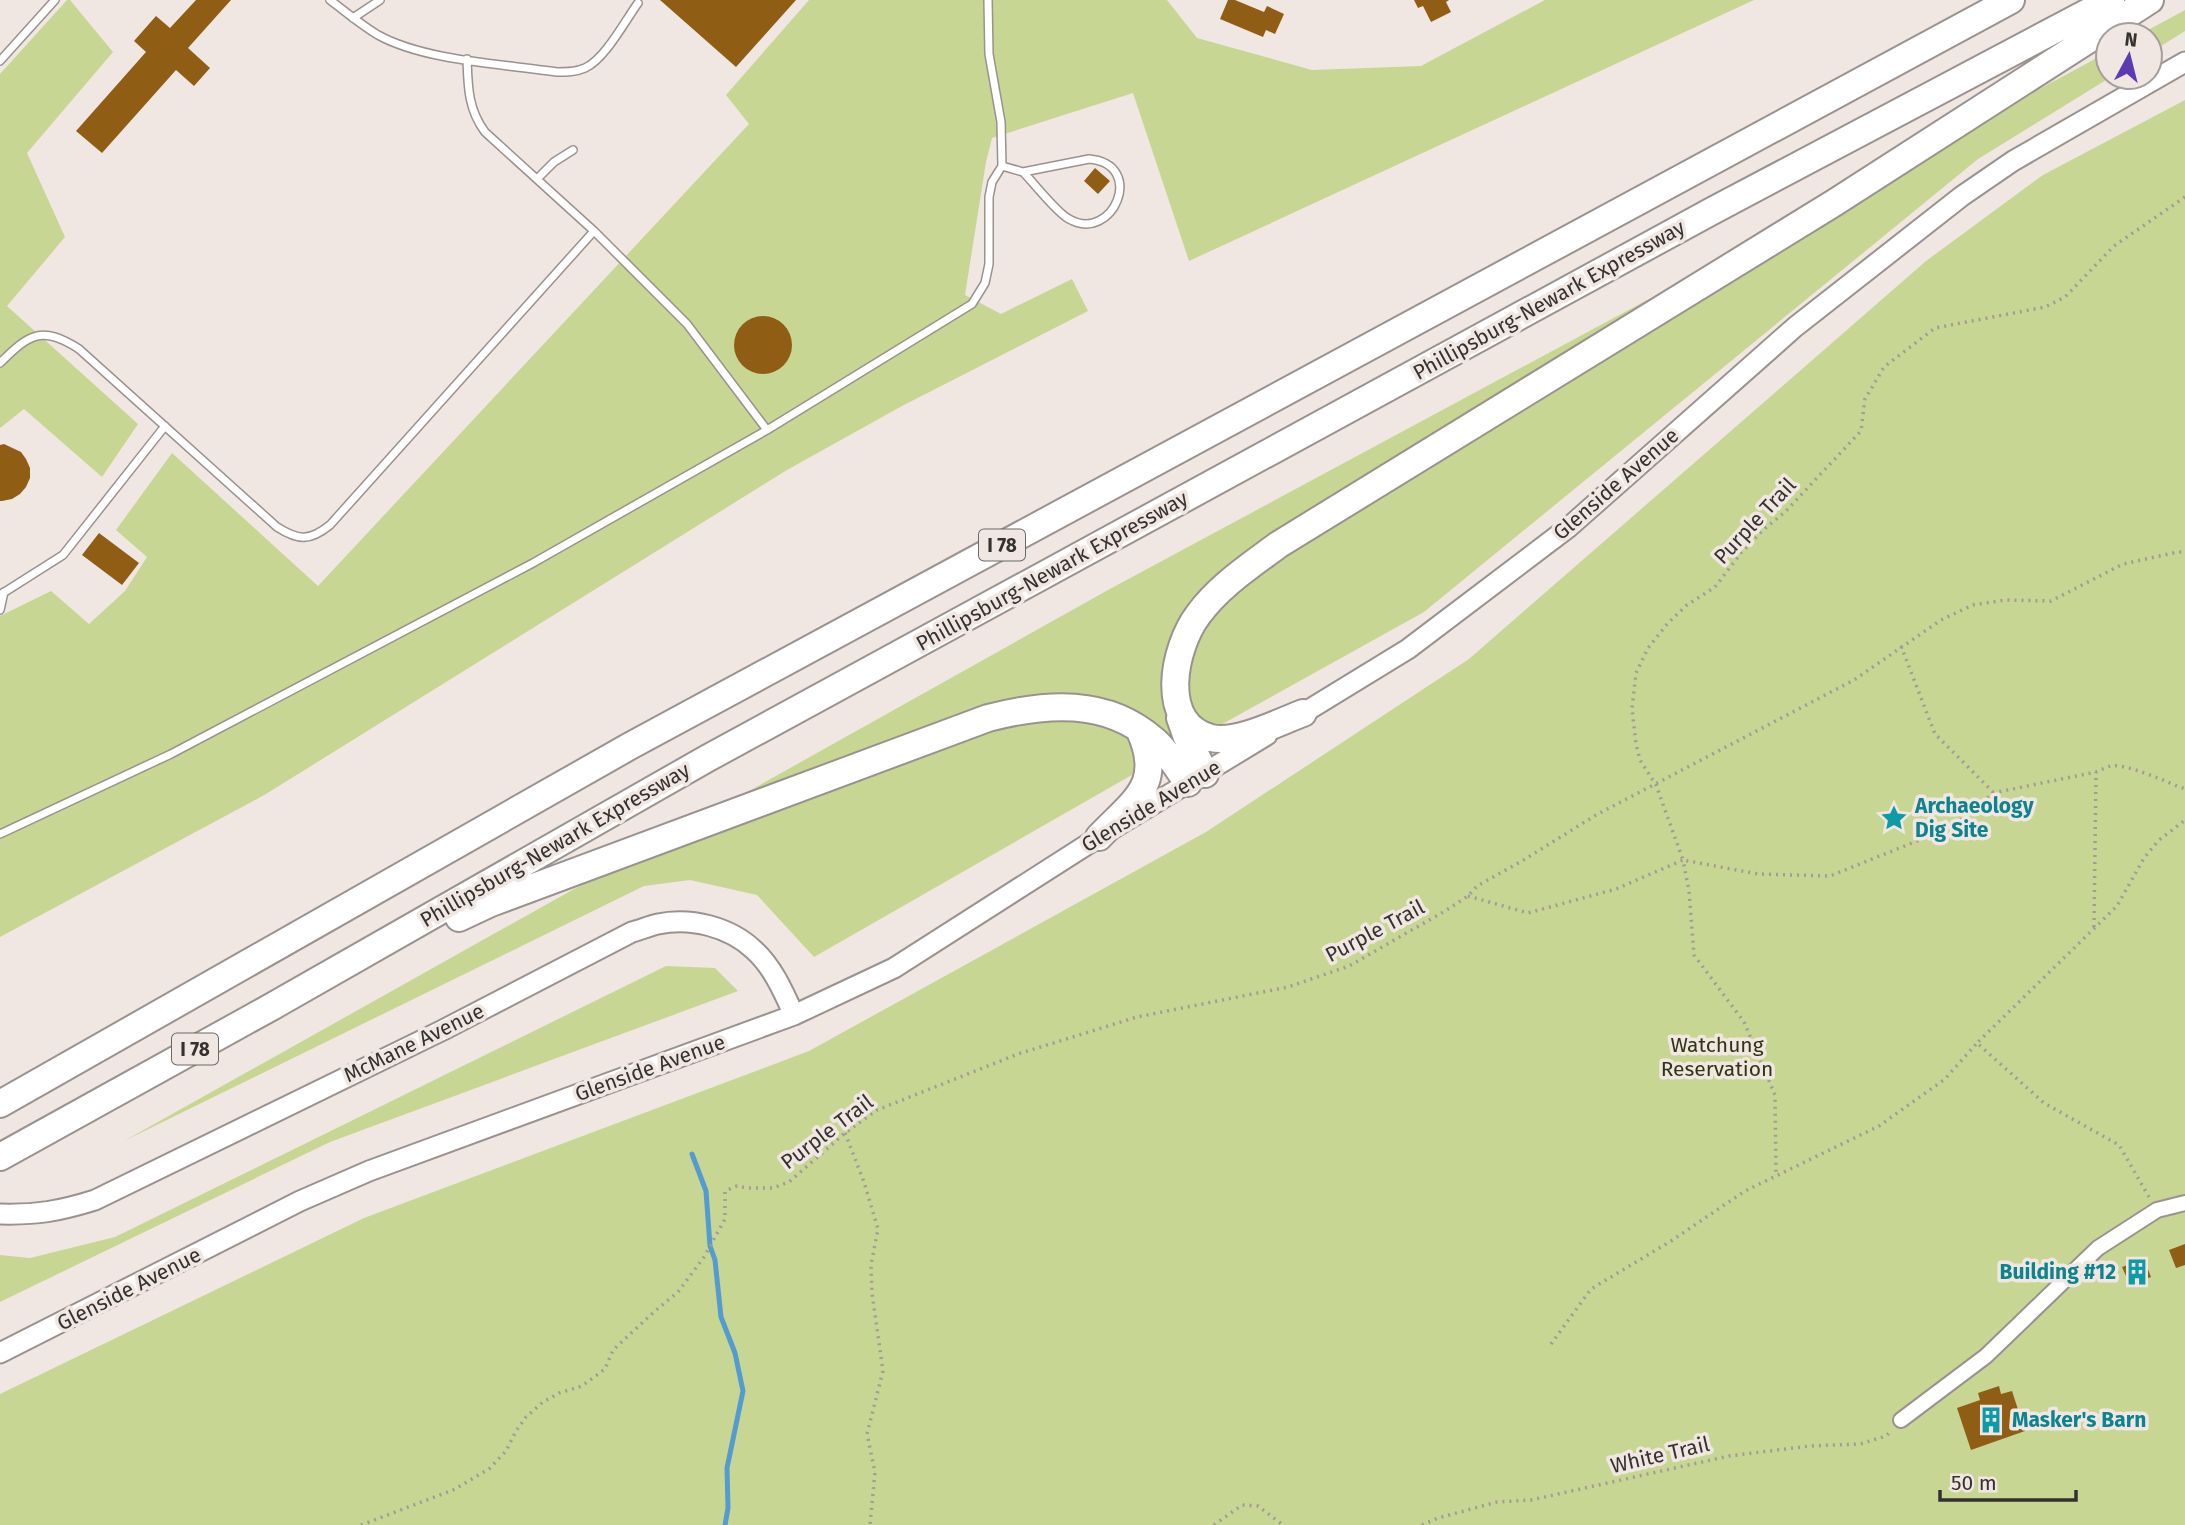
<svg xmlns="http://www.w3.org/2000/svg" width="2185" height="1525" viewBox="0 0 2185 1525" font-family="'Fira Sans',sans-serif">
<rect width="100%" height="100%" fill="#f0e7e2"/>
<path fill="#c8d693" d="M 67,0 L 70,0 L 113,52 L 27,153 L 65,237 L 7,306 L 138,424 L 102,477 L 24,409 L 0,428 L 0,74 Z
M 809,0 L 1167,0 L 1197,38 L 1312,70 L 1421,66 L 1545,0 L 1754,0 L 1189,261 L 1133,93 L 992,138 L 986,162 L 965,295 L 1001,314 L 1072,279 L 1088,311 L 902,406 L 787,470 L 266,794 L 0,937 L 0,616 L 51,591 L 89,624 L 125,591 L 147,557 L 116,530 L 172,453 L 318,586 L 749,124 L 726,95 Z
M 2185,10 L 2185,31 L 2150,53 L 2150,35 L 2139,35 Z
M 2108,52 L 2108,77 L 2111,77 L 1978,159 L 1424,612 L 1179,748 L 814,957 L 757,895 L 690,880 L 644,886 L 124,1141 L 1108,590 Z
M 2185,100 L 2185,1525 L 0,1525 L 0,1394 L 364,1218 L 809,1051 L 1206,832 L 1469,659 L 1926,261 L 2043,175 Z
M 666,966 L 715,968 L 738,991 L 330,1142 L 0,1302 L 0,1255 L 30,1258 L 115,1237 Z"/>
<g fill="none" stroke-linecap="round" stroke-linejoin="round">
<path stroke="#539ccf" stroke-width="5" d="M 692,1154 L 706,1191 L 710,1246 L 715,1260 L 721,1317 L 735,1353 L 743,1391 L 727,1468 L 728,1508 L 725,1525"/>
</g>
<path fill="#905d15" d="M 196,0 L 231,0 L 188,48 L 210,68 L 194,86 L 176,70 L 102,153 L 76,131 L 146,52 L 134,41 L 156,16 L 170,28 Z
M 660,0 L 796,0 L 736,67 Z
M 1228,0 L 1235,0 L 1264,12 L 1267,6 L 1284,14 L 1275,34 L 1266,30 L 1263,37 L 1220,19 Z
M 1414,0 L 1449,0 L 1446,2 L 1451,12 L 1431,22 L 1423,6 L 1418,8 Z
M 1095,168 L 1110,181 L 1098,194 L 1084,181 Z
M734 345a29 29 0 1 1 58 0a29 29 0 1 1-58 0Z
M 4,444 L 21,452 L 26,459 L 30,468 L 30,478 L 26,487 L 20,494 L 12,499 L 2,501 L 0,501 L 0,445 Z
M 99,533 L 139,563 L 122,585 L 82,555 Z
M 2185,1244 L 2185,1265 L 2176,1268 L 2169,1250 Z
M 2144,1259 L 2151,1277 L 2130,1285 L 2122,1267 Z
M 1999,1386 L 2001,1394 L 2012,1391 L 2025,1431 L 1971,1450 L 1957,1408 L 1980,1400 L 1978,1393 Z"/>
<g fill="none" stroke-linecap="round" stroke-linejoin="round">
<g stroke="#9a928e" stroke-width="10">
<path id="lane" d="M 330,0 C 346,12 361,25 378,35 C 425,61 504,64 557,72 C 567,72 576,72 585,68 C 605,59 625,21 638,3
M 353,18 L 380,0
M 0,61 L 55,0
M 1089,159 C 1147,164 1113,244 1069,219 C 1057,213 1034,183 1023,172 Z
M 1002,166 L 1023,172
M 537,179 L 554,162 L 573,150
M 594,231 L 687,324 L 767,430
M 0,363 C 29,334 42,325 79,349 L 277,527 C 299,541 310,541 330,525 L 594,231 L 485,132 C 468,109 468,87 467,59
M 0,595 L 63,555 L 165,426
M 0,610 L 4,592
M 0,834 L 171,754 L 533,563 L 767,430 L 972,304 L 985,283 L 989,264 L 989,197 L 992,182 L 1002,166 L 1001,122 L 989,54 L 988,0"/>
</g>
<g stroke="#9a928e" stroke-width="18">
<path id="street" d="M 1901,1420 L 1986,1356 L 2098,1248 L 2157,1210 L 2185,1203"/>
</g>
<g stroke="#9a928e" stroke-width="23">
<path id="secondary" d="M 1292,720 L 1408,649 L 1569,527 L 1795,327 L 1962,196 L 2013,161 L 2185,62
M 0,1214 C 37,1215 60,1211 95,1200 L 443,1030 L 632,932 C 640,930 649,926 658,924 C 691,917 730,927 754,950 C 773,967 784,993 794,1015
M 0,1353 L 300,1201 L 369,1171 L 794,1015 L 894,968 L 1099,837 L 1267,735"/>
</g>
<g stroke="#9a928e" stroke-width="30">
<path id="highway" d="M 1303,713 C 1279,722 1237,744 1211,738 C 1157,724 1174,647 1198,615 C 1219,586 1250,566 1278,545 L 1834,203 L 2150,0
M 1180,718 L 1186,735 L 1205,774
M 1099,837 C 1134,800 1165,785 1139,729
M 459,918 L 491,903 L 988,718 C 1046,703 1106,698 1154,740 C 1168,752 1177,768 1188,783
M 0,1104 L 630,746 L 2011,0
M 0,1157 L 273,1006 L 708,758 L 1714,210 L 2111,0"/>
</g>
<path stroke="#a29b98" stroke-width="3.5" stroke-dasharray="2 5" stroke-linecap="butt" d="M 2185,197 L 2114,246 L 2065,297 L 2045,307 L 1935,328 L 1884,367 L 1865,399 L 1861,431 L 1786,511 L 1762,531 L 1741,553 L 1715,587 L 1687,605 L 1668,623 L 1648,648 L 1636,673 L 1632,709 L 1636,744 L 1640,760 L 1656,785 L 1683,860 L 1758,874 L 1830,876 L 1937,833 L 1964,818 L 1993,793 L 2096,772 C 2101,770 2106,767 2111,766 C 2126,763 2169,783 2185,789
M 1901,646 L 1935,734 L 1993,792
M 1468,896 L 1528,913 L 1616,889 L 1683,860 L 1689,891 L 1694,955 L 1744,1022 L 1775,1095 L 1776,1175
M 2094,927 L 2096,772
M 845,1133 L 864,1182 L 878,1229 L 871,1265 L 872,1293 L 883,1371 L 867,1434 L 875,1472 L 870,1525
M 2149,1197 L 2119,1145 L 2044,1103 L 1977,1043 L 2117,906 L 2144,858 L 2158,841 L 2185,820
M 1551,1344 L 1591,1289 L 1671,1241 L 1745,1191 L 1879,1126 L 1945,1079 L 1977,1043
M 361,1525 L 453,1490 L 489,1469 L 506,1451 L 516,1431 L 526,1417 L 543,1402 L 559,1393 L 582,1386 L 605,1369 L 613,1350 L 655,1311 L 678,1292 L 704,1257 L 725,1219 L 725,1191 L 737,1186 L 748,1188 L 773,1188 L 789,1182 L 845,1133 L 877,1110 L 1018,1054 L 1137,1017 L 1288,987 L 1349,966 L 1445,911 L 1468,896 L 1477,886 L 1522,861 L 1596,815 L 1854,680 L 1941,620 L 1973,605 L 2005,600 L 2051,601 L 2123,564 L 2178,552 L 2185,552
M 1214,1525 L 1242,1505 L 1258,1506 L 1283,1525
M 1422,1525 L 1438,1518 L 1497,1502 L 1531,1500 L 1729,1456 L 1810,1446 L 1860,1444 L 1886,1436 L 1890,1432"/>
<use href="#lane" stroke="#fff" stroke-width="7"/>
<use href="#street" stroke="#fff" stroke-width="14"/>
<use href="#secondary" stroke="#fff" stroke-width="19"/>
<use href="#highway" stroke="#fff" stroke-width="26"/>
</g>
<defs>
<g id="sight-bare" transform="scale(2.1)"><path d="M0-6L1.8-2.2L6-1.7L2.9 1.2L3.7 5.4L0 3.3L-3.7 5.4L-2.9 1.2L-6-1.7L-1.8-2.2Z" fill="#0f9aa8" stroke="#f0e7e2" stroke-width="2.5" paint-order="stroke"/></g>
<g id="building-bare" transform="scale(2.1)"><path d="M-4-6H4V6H1V3H-1V6H-4ZM-2.5-4.3h1.7v1.8h-1.7ZM.8-4.3h1.7v1.8H.8ZM-2.5-1h1.7V.8h-1.7ZM.8-1h1.7V.8H.8Z" fill="#0f9aa8" stroke="#f0e7e2" stroke-width="2.5" paint-order="stroke"/></g>
</defs>
<g fill-rule="evenodd">
<use href="#sight-bare" x="1894" y="818"/>
<use href="#building-bare" x="2137" y="1272"/>
<use href="#building-bare" x="1991" y="1420"/>
</g>
<g text-anchor="middle" stroke-width="7" stroke-linejoin="round" paint-order="stroke">
<g fill="#f0e7e2" stroke="#6c6865" stroke-width="2">
<rect x="979" y="529.5" width="46" height="31" rx="5"/>
<rect x="172" y="1033.5" width="46" height="31" rx="5"/>
</g>
<g font-size="19" font-weight="bold" fill="#34312f">
<text x="1002" y="552">I 78</text>
<text x="195" y="1056">I 78</text>
</g>
<g font-size="21" fill="#34312f" stroke="#f0e7e2">
<text transform="translate(1549 300) rotate(-29)" y="7">Phillipsburg-Newark Expressway</text>
<text transform="translate(1616 484) rotate(-41)" y="7">Glenside Avenue</text>
<text transform="translate(1755 521) rotate(-47)" y="7">Purple Trail</text>
<text transform="translate(1052 571) rotate(-29)" y="7">Phillipsburg-Newark Expressway</text>
<text transform="translate(1151 806) rotate(-31)" y="7">Glenside Avenue</text>
<text transform="translate(555 845) rotate(-30)" y="7">Phillipsburg-Newark Expressway</text>
<text transform="translate(1375 931) rotate(-28)" y="7">Purple Trail</text>
<text transform="translate(414 1043) rotate(-26)" y="7">McMane Avenue</text>
<text transform="translate(650 1068) rotate(-20)" y="7">Glenside Avenue</text>
<text transform="translate(827 1132) rotate(-37)" y="7">Purple Trail</text>
<text transform="translate(129 1289) rotate(-27)" y="7">Glenside Avenue</text>
<text transform="translate(1660 1455) rotate(-13)" y="7">White Trail</text>
</g>
<g font-size="21" font-weight="bold" fill="#0d838f" stroke="#f0e7e2" text-anchor="start">
<text x="1915" y="813">Archaeology<tspan x="1915" dy="24">Dig Site</tspan></text>
<text x="2116" y="1279" text-anchor="end">Building #12</text>
<text x="2012" y="1427">Masker's Barn</text>
</g>
<g font-size="21" fill="#2f3513" stroke="#f0e7e2">
<text x="1717" y="1052">Watchung<tspan x="1717" dy="24">Reservation</tspan></text>
</g>
</g>
<g transform="translate(2129 56) rotate(7)"><circle r="33" fill="#f0e7e2" stroke="#a59e9a" stroke-width="2"/>
<path d="M0-5L12 26L0 18L-12 26Z" fill="#5c3ab2"/>
<text y="-10" font-size="19" font-weight="bold" text-anchor="middle" fill="#34312f">N</text>
</g>
<path d="M1940 1490v10h136v-10" fill="none" stroke="#34312f" stroke-width="3.5"/>
<text x="1951" y="1490" font-size="21" fill="#34312f" stroke="#f0e7e2" stroke-width="5" paint-order="stroke">50 m</text>
</svg>
